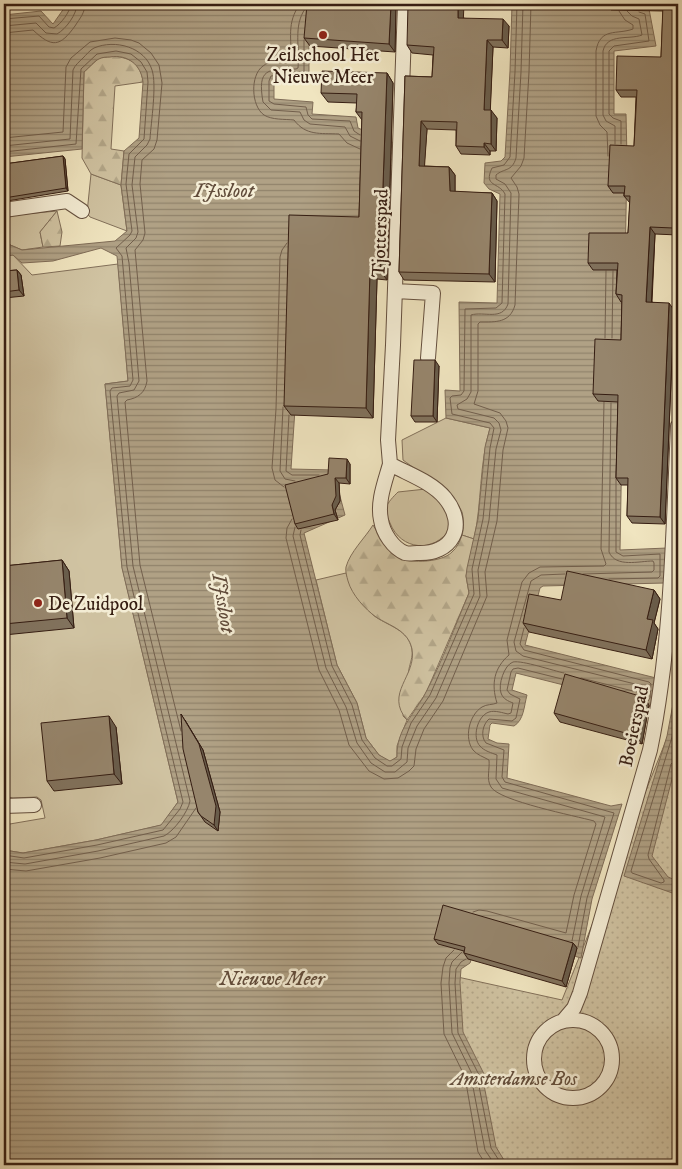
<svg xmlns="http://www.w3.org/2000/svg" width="682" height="1169" viewBox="0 0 682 1169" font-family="'IM FELL DW Pica',serif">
<defs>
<pattern id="forest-firs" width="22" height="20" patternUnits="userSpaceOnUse" patternTransform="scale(1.25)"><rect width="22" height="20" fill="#d0c3a2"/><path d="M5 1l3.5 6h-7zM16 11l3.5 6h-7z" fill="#b3a78a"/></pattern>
<pattern id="park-dots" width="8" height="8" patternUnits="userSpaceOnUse" patternTransform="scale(1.25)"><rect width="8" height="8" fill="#d0c3a2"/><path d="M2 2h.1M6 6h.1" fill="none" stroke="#b3a78a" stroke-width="1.8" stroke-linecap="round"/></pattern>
<pattern id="water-rules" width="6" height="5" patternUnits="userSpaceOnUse" patternTransform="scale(1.25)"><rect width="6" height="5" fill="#b0a185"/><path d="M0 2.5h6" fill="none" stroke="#90836b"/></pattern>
</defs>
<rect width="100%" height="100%" fill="#f0e5c0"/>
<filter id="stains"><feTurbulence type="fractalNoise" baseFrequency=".004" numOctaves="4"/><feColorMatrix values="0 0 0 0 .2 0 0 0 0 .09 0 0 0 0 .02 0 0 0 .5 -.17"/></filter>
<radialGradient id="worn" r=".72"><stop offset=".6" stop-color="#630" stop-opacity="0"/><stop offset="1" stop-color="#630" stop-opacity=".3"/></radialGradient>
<path fill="#d0c3a2" stroke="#82705a" d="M 91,174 L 121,185 L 127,231 L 90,217 L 87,213 Z
M 57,211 L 40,232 L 43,247 L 22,250 L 8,244 L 4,245 L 4,216 Z
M 13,255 L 32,275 L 118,264 L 128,381 L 105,384 L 122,567 L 178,802 L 162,825 L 96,840 L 23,853 L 4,850 L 4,825 L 45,818 L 41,800 L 37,797 L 13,798 L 4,796 L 4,256 Z
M 446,418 L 490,428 C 479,464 482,503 474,539 L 462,535 C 464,528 464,520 462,512 C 455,495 419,472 403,460 L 402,440 Z
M 426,489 C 441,503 448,508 450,529 C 434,553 401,551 390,523 C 388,518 385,514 386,508 C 388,502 393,497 398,492 Z
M 346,573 C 351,590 360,603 373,615 C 387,626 409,629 412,650 C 413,657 410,663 409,669 C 407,685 405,700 403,716 L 407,720 L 397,746 L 397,757 L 390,762 L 379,755 L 366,738 L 357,703 L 337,665 L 316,580 Z"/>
<path fill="url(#forest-firs)" stroke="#82705a" d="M 115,56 C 132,59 141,64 143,82 L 115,86 L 111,149 L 124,151 L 121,185 L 91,174 L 82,158 L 84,72 L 99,58 Z
M 57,211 L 62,232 L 60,246 L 43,247 L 40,232 Z
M 373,525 C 379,535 385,547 393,554 C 404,565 442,563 452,552 C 457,548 460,541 462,535 L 474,539 L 466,576 L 469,593 L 426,693 L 407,720 C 384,693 417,676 412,649 C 408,630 390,626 376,617 C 365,609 352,595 348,581 C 347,577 345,571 346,567 C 350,552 365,538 373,525 Z"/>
<path fill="url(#park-dots)" stroke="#82705a" d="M 678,671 L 678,1165 L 460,1165 L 435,972 L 562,1000 L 671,728 Z"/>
<path fill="url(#water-rules)" stroke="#7f6c57" d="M 67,4 L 354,4 L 309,38 L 309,81 L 274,80 L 274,99 L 313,102 L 312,114 L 356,117 L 358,128 L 394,143 L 392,259 L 298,258 L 295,409 L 291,469 L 333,470 L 345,515 L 304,533 L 337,665 L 357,703 L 366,738 L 379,755 L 390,761 L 397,757 C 396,729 415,714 426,692 C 443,660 455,626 469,593 L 466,576 L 467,568 L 478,519 L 485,447 L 490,428 L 446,418 L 445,390 L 460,391 L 459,302 L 497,303 L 500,194 L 489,189 L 484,183 L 485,163 L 501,161 L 505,157 L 510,71 L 512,4 L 626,4 L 649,9 L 656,46 L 614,51 L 614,114 L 626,114 L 627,158 L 620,550 L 667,548 L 665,583 L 543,586 L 540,588 L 525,645 L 656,678 L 655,708 L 516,673 L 512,690 L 527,695 C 524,706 524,720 514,726 L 492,723 L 490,725 L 488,739 L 497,743 L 509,744 L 507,778 L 611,806 L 622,804 L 592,899 L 581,958 L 482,929 L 470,963 L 461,969 L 460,982 L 463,1032 L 484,1074 L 484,1085 L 496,1147 L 507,1165 L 4,1165 L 4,850 L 23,853 L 96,840 L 161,825 L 178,802 L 122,568 L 105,384 L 128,381 L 117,256 L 101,248 L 53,261 L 22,263 L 13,255 L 4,256 L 4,245 L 8,244 L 22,250 L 115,241 L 127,231 L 121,185 L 124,151 L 139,138 L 143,82 C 141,65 128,54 110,57 C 107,57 102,57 99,59 C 94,61 89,68 84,72 L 82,149 L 4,157 L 4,15 L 41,11 L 53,24 Z
M 678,649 L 678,756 L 652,856 L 668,877 L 678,881 L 678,895 L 624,876 L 667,736 L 673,704 Z"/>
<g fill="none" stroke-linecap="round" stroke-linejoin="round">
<path stroke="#725f4c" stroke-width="1" d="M 300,4 C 286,23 292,39 291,60 L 289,62 C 280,61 270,60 263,66 C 250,75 251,106 264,115 C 272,120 284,119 294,120 C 306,136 320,133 339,134 L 347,143 L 360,149
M 305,9 C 293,26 300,48 298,68 L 296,69 C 268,69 257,68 263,102 L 271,110 L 300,112 L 304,120 L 310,124 L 345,127 L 350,136 L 360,141
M 4,19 L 39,16 L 49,27 L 54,28 C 61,24 70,12 71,4
M 4,26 L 36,23 L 46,33 L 57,34 C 66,29 77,14 77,4
M 4,33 L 33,30 C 52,48 60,47 75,26 C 80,18 85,13 85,4
M 304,40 L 304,74 L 271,76 L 269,81 L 269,101 L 274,104 L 306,107 L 308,115 L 312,119 L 350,121 L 354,131 L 360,135
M 4,138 L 63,132 L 66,67 L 71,58 L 90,42 L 115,38 L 131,40 L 139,43 L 151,53 L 159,65 L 162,83 L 157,140 L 154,149 L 142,160 L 140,184 L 145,233 L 143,240 L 135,250 L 147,381 C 145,393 138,398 127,400 L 125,402 L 140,565 L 181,731
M 615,144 L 615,126 L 606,121 L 603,115 L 603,51 C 607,33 629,40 642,35 L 639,19 L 632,16 L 627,11
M 621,144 L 621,121 L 613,118 L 609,114 L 609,51 L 614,46 L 649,41 L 645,14 L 639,12
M 4,146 L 70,139 L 73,70 C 75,65 79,62 83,58 C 86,55 90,50 94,48 C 115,39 145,47 152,70 C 157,85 151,122 150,139 L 147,145 L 135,157 L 132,185 L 138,232 L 136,238 L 126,248 L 129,263 L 139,381 L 134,390 L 119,393 L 117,396 L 133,566 L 190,801 C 188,812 174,831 164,836 L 98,851 L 25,864 L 4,862
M 4,152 L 76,144 L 81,69 L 97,54 L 116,51 L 131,54 L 141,62 L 147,72 L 148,82 L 144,139 L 129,154 L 126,184 L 132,231 L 130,235 L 116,248 L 122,256 L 133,380 L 130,386 L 112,388 L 110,391 L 127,567 L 183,802 L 180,809 L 163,830 L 97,845 L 24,858 L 4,855
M 608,156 L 607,132 L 600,125 L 596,116 L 596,51 C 600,27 617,35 633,29 L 633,25 L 625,20 L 619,11
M 605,338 L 606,271
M 612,338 L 613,271
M 283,407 L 280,471 L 285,479 L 295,481
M 289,415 L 286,471 L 292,475 L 319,475
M 284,487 L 275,480 L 272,468 L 276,409 L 280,257 L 282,250 L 287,243
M 292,519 L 287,528 L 286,538 L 319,670 L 339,710 L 349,745 L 369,771 L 384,779 L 398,778 L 409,771 L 414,766 L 416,749 L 424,729 L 443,701 L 487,596 L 485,572 L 497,521 L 503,450 L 508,428 L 506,421 L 500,413 L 474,404 L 478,391 L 478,324 L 480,322 C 496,322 510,323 515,305 L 519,194 L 517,187 L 511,178 L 521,166 L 524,158 L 529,72 L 531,4
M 295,527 L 293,536 L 326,668 L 346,707 L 357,743 L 371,763 L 385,772 L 395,772 L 407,762 L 408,748 L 417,726 L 436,698 L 480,596 L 478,570 L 489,520 L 496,449 L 501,430 L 499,423 L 494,418 L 458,409 L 457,405 L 467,399 L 471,392 L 471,315 C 484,311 502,321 508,304 L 511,193 L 505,184 L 496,179 L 496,175 C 504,168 512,172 516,158 L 521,72 L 523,4
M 301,530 L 300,535 L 332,666 L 352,705 L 362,740 L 375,758 L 387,766 L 392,766 L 401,759 L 402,747 L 411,723 L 430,695 L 474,594 L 472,569 L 483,519 L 490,448 L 494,428 L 490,423 L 452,414 L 450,398 L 452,396 L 461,395 L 464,391 L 465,309 L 496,308 L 502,303 L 505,194 C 499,182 483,187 492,168 L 504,165 L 510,157 L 515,72 L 517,4
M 565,574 L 541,575 L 531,581 L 514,642 L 516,651 L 523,656 L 643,686 L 644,691 L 641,693 L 581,678
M 583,574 L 652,572 L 654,570 L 654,563 L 653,561 C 639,561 616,568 609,552 L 611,403
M 609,579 L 658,578 L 660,576 L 660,554 L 623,556 L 616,552 L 616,479
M 524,628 L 520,644 L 524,650 L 649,682 L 651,684 L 650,698 L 648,701
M 564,673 C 554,671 522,660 513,662 C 504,665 498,685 501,693 C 503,699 508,701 513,703 L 511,713 L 508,714 C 503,713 495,710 489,712 C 477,716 472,738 480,746 C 484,751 492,753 497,755 L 496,779 L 502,788 L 605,817 L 581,896 L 572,941
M 562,679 L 518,668 L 513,669 L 511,672 L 507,690 L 510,694 L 520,699 L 516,718 L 512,721 L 489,719 C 483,724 480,736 486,743 L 504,750 L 502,777 L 505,782 L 614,813 L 587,898 L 578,947
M 678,699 L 672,737 L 631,871 L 632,873 L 661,883 L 664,882 L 664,880 L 649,859 L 648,855 L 671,764 L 674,761 L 678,760
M 4,869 L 26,871 L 100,858 L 166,843 L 176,837 L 196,808
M 473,912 L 479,910 L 487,911 L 566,933 L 574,895 L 596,824 L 594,821 C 576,816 499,801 491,787 C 486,779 490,769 489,760 C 484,757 477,755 473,750 C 464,738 469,715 482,707 C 487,704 492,705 497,703 C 491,684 494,668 509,655 L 507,640 L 522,582 L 529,573 L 540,567 L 604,566 L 606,564 L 601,549 L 604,402
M 454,950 L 446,958 L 443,967 L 441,983 L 444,1034 L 465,1077 L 478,1152 L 486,1165
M 462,952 L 452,962 L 450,968 L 449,983 L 452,1033 L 473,1076 L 473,1087 L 485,1150 L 495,1165
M 466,959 L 461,962 L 456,969 L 455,983 L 458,1033 L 479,1075 L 479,1086 L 491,1148 L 502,1165"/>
<g stroke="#644f3e" stroke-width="16">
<path id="service" d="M 4,210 L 67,201 L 82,211
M 395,291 L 433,293 L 428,358
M 390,464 L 388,440 L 393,345 L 405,4
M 390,464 C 408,474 432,482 445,498 C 468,526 452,555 417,553 C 414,553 408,554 405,553 C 393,548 383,533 381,520 C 377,502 385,482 390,464 Z
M 4,806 L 34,805
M534 1059a39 39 0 1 1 78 0a39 39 0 1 1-78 0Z
M 563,1021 L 574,1008 L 580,993 L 650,750 C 672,643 673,534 678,426"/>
</g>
<use href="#service" stroke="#f5eed6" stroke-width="14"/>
</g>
<path fill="#81725d" stroke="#351d12" d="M 396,4 L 395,52 L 310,46 L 304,38 Z
M 607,4 L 678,4 L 678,235 L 655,234 L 652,302 L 674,310 L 665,524 L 632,523 L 627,516 L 628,485 L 621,485 L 616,478 L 618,402 L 598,401 L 593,394 L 621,340 L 622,302 L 621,302 L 616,294 L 617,270 L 593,270 L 588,263 L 628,233 L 630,203 L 624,196 L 624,193 L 613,193 L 608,186 L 634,146 L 636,97 L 621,97 L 616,90 L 661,57 L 663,11 L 611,10 Z
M 463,18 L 509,26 L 508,48 L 493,47 L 490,110 L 497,118 L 496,151 L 490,151 L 490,155 L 461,154 L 456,146 L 456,130 L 427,129 L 424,166 L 449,167 L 455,175 L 455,192 L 492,193 L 497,201 L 495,282 L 404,280 L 399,272 L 405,76 L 432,77 L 433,55 L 412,53 L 407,45 Z
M 387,73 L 393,83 L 387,280 L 377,279 L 373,418 L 291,415 L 284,406 L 359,217 L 362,120 L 356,112 L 357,103 L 328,102 L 321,93 Z
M 63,156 L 65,159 L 68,191 L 7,201 L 4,196 L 4,164 Z
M 17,270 L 21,275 L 24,296 L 4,298 L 4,271 Z
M 439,366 L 437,422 L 415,422 L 411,416 Z
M 350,464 L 350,484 L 339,483 L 340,501 L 335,510 L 338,520 L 298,529 L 295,524 L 328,474 Z
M 62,560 L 69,571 L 74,628 L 4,635 L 4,566 Z
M 654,590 L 660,599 L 654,623 L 658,629 L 652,659 L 529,632 L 523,623 L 561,600 Z
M 643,697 L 649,705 L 642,744 L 560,722 L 554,713 Z
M 185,720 L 203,750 L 220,812 L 218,831 L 205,822 L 198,812 Z
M 116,727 L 122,784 L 54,791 L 47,781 Z
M 434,939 L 573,943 L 577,948 L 566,987 L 468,959 L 464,953 L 464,951 L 438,944 Z"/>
<path fill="#695d4c" stroke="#351d12" d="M 391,4 L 396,4 L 395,52 L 389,44 Z
M 458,4 L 464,4 L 463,26 L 458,18 Z
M 503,19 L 509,26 L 508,48 L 502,40 Z
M 487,40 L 493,47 L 490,118 L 484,110 Z
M 387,73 L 393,83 L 387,280 L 380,270 Z
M 678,75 L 678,235 L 673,228 L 674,165 Z
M 491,110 L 497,118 L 496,151 L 491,144 Z
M 421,121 L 427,129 L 424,174 L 419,166 Z
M 484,143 L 490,151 L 490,155 L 484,147 Z
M 63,156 L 65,159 L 68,191 L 66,188 Z
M 449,167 L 455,175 L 455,199 L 450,191 Z
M 492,193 L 497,201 L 495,282 L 489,274 Z
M 650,227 L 655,234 L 651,309 L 646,302 Z
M 17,270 L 21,275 L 24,296 L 19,290 Z
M 370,270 L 377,279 L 373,418 L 366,408 Z
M 669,303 L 674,310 L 665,524 L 660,517 Z
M 435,360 L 439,366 L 437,422 L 433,416 Z
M 4,423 L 7,455 L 4,451 Z
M 347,459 L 350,464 L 350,484 L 346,478 Z
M 335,478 L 339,483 L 340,501 L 335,510 L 338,520 L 334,514 L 332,505 Z
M 62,560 L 69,571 L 74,628 L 67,618 Z
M 654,590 L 660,599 L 654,623 L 658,629 L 652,659 L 646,650 L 647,619 Z
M 643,697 L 649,705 L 642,744 L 636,736 Z
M 181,714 L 203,750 L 220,812 L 218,831 L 214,825 Z
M 109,716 L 116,727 L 122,784 L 114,774 Z
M 573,943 L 577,948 L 566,987 L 562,981 Z"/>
<path fill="#96856c" stroke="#351d12" d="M 307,4 L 391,4 L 389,44 L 304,38 Z
M 408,4 L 458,4 L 458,18 L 503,19 L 502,40 L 487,40 L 484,110 L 491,110 L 491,144 L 484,143 L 484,147 L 456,146 L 457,122 L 421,121 L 419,166 L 449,167 L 450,191 L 492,193 L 489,274 L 399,272 L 405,76 L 432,77 L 434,47 L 407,45 Z
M 607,4 L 661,4 L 661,6 Z
M 663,4 L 678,4 L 678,75 L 674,165 L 675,165 L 673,228 L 650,227 L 646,302 L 669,303 L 660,517 L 627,516 L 628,478 L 616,478 L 618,395 L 593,394 L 595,339 L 621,340 L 622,295 L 616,294 L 618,263 L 588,263 L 589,233 L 628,233 L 630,196 L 624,196 L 625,186 L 608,186 L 610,145 L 634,146 L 637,90 L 616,90 L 617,56 L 661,57 Z
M 322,71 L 387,73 L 380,270 L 370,270 L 366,408 L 284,406 L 289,215 L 359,217 L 362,112 L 356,112 L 357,94 L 321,93 Z
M 63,156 L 66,188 L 4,198 L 4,164 Z
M 17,270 L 19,290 L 4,292 L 4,271 Z
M 414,360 L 435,360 L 433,416 L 411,416 Z
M 329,458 L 347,459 L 346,478 L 335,478 L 336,496 L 332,505 L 334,514 L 295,524 L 285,485 L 328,474 Z
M 62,560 L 67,618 L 4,624 L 4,566 Z
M 567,571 L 654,590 L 647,619 L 653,620 L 646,650 L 523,623 L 529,594 L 561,600 Z
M 565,674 L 643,697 L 636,736 L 554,713 Z
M 181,714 L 199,744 L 216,806 L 214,825 L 201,816 L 198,812 L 183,749 Z
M 109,716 L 114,774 L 47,781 L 41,723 Z
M 443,905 L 573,943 L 562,981 L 464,953 L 465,947 L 434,939 Z"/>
<g fill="#8f2418" stroke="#f5eed6" stroke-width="2">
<circle cx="323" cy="35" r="5"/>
<circle cx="38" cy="603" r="5"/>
</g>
<g text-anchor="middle" stroke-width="5" stroke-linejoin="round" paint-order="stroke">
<g font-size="19" fill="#351d12" stroke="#f5eed6">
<text x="323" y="61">Zeilschool Het<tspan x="323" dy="22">Nieuwe Meer</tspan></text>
<text x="48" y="610" text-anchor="start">De Zuidpool</text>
</g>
<g font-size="19" fill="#351d12" stroke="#f5eed6">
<text transform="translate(379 233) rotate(-88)" y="7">Tjotterspad</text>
<text transform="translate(633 726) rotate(-78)" y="7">Boeierspad</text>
</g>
<g font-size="19" font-style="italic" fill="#644f3d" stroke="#f5eed6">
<text x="514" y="1085">Amsterdamse Bos</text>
</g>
<g font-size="20" font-style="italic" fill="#604b3a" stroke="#f5eed6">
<text x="224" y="197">IJssloot</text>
<text transform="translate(224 603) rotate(81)" y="7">IJssloot</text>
<text x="272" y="985">Nieuwe Meer</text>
</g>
</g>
<rect width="682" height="1169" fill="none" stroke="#f0e5c0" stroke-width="20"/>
<rect x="5" y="5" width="672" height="1159" fill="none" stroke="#351d12" stroke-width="2.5"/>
<rect x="10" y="10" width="662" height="1149" fill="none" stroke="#351d12"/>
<rect width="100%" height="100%" filter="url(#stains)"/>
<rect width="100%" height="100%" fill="url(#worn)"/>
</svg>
